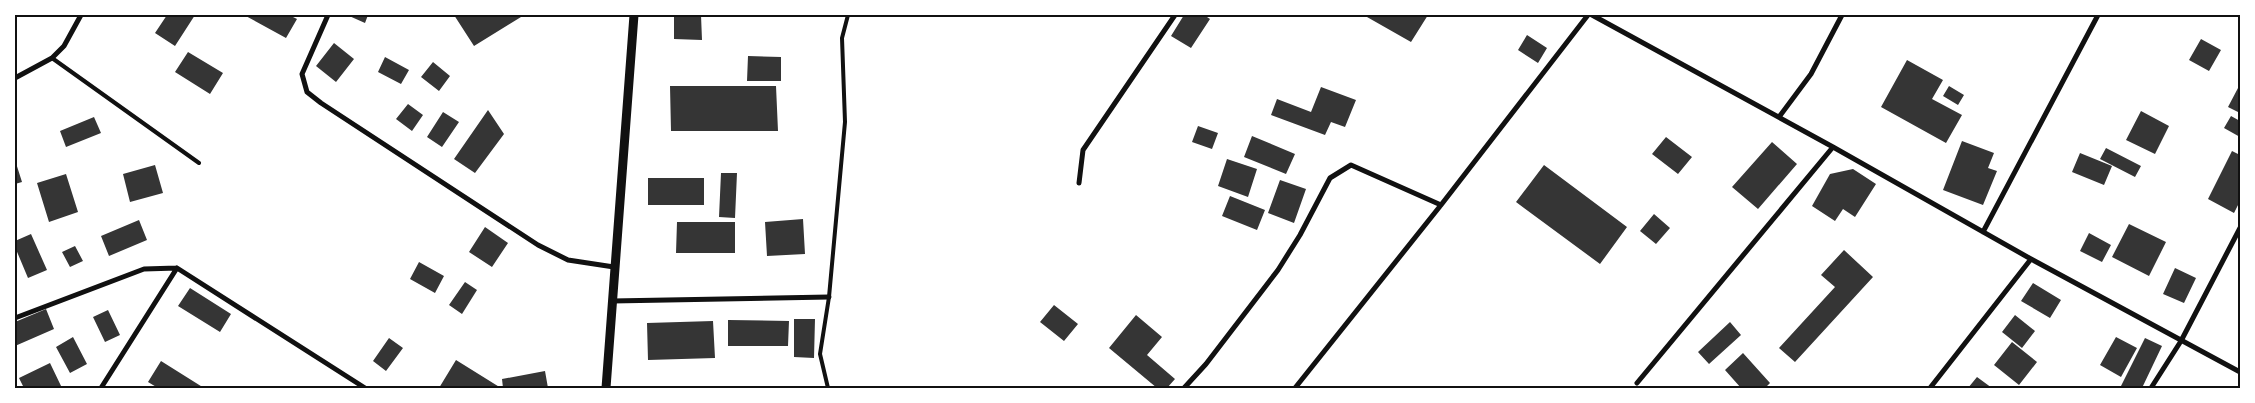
<svg xmlns="http://www.w3.org/2000/svg" width="2255" height="403" viewBox="0 0 2255 403" font-family="'Playfair Display',serif">
<rect width="100%" height="100%" fill="#fff"/>
<path fill="#353535" d="M 167,15 L 195,15 L 175,46 L 155,33 Z
M 244,15 L 289,15 L 297,19 L 286,38 Z
M 347,15 L 368,15 L 365,23 Z
M 454,15 L 520,15 L 521,17 L 474,46 Z
M 674,15 L 701,15 L 702,40 L 674,39 Z
M 1184,15 L 1204,15 L 1210,19 L 1191,48 L 1171,36 Z
M 1368,15 L 1428,15 L 1411,42 L 1367,17 Z
M 1527,35 L 1547,48 L 1538,63 L 1518,50 Z
M 2201,39 L 2221,50 L 2209,71 L 2189,60 Z
M 334,43 L 354,59 L 336,82 L 316,66 Z
M 188,52 L 223,73 L 210,94 L 175,72 Z
M 748,56 L 781,57 L 781,81 L 747,81 Z
M 385,57 L 409,70 L 401,84 L 378,72 Z
M 1907,60 L 1943,80 L 1932,99 L 1962,115 L 1946,143 L 1881,107 Z
M 433,62 L 450,76 L 439,91 L 421,77 Z
M 670,86 L 776,86 L 778,131 L 671,131 Z
M 1949,86 L 1964,95 L 1958,105 L 1943,96 Z
M 1321,87 L 1356,100 L 1345,127 L 1331,122 L 1325,135 L 1271,115 L 1277,99 L 1311,112 Z
M 2238,88 L 2240,89 L 2240,113 L 2228,107 Z
M 408,104 L 423,115 L 412,131 L 396,119 Z
M 488,110 L 504,134 L 475,173 L 454,159 Z
M 2141,111 L 2169,126 L 2155,154 L 2126,140 Z
M 443,112 L 459,122 L 442,147 L 427,137 Z
M 2231,116 L 2240,121 L 2240,137 L 2224,128 Z
M 94,117 L 101,133 L 66,147 L 60,131 Z
M 1198,126 L 1218,133 L 1212,149 L 1192,142 Z
M 1252,136 L 1295,154 L 1286,174 L 1244,157 Z
M 1666,137 L 1692,157 L 1678,174 L 1652,154 Z
M 1962,141 L 1994,153 L 1988,168 L 1997,171 L 1983,205 L 1943,190 Z
M 1772,142 L 1797,164 L 1758,209 L 1732,187 Z
M 2106,148 L 2141,166 L 2135,177 L 2100,159 Z
M 2232,151 L 2240,155 L 2240,201 L 2234,213 L 2208,199 Z
M 2080,153 L 2112,166 L 2104,185 L 2072,172 Z
M 1227,159 L 1257,169 L 1248,197 L 1218,186 Z
M 15,160 L 22,182 L 15,184 Z
M 155,165 L 163,193 L 130,202 L 123,174 Z
M 1544,165 L 1627,227 L 1600,264 L 1516,202 Z
M 1853,169 L 1876,184 L 1855,217 L 1843,209 L 1835,221 L 1812,206 L 1830,174 Z
M 721,173 L 737,173 L 735,218 L 719,217 Z
M 66,174 L 78,212 L 49,222 L 37,183 Z
M 648,178 L 704,178 L 704,205 L 648,205 Z
M 1280,180 L 1306,189 L 1294,223 L 1268,213 Z
M 1230,196 L 1265,210 L 1257,230 L 1222,216 Z
M 1654,214 L 1670,228 L 1656,244 L 1640,231 Z
M 803,219 L 805,254 L 767,256 L 765,222 Z
M 139,220 L 147,240 L 109,256 L 101,236 Z
M 677,222 L 735,222 L 735,253 L 676,253 Z
M 2129,224 L 2166,242 L 2149,276 L 2112,257 Z
M 485,227 L 508,243 L 492,267 L 469,252 Z
M 2089,233 L 2111,245 L 2102,262 L 2080,251 Z
M 31,234 L 47,270 L 28,278 L 15,247 L 15,241 Z
M 75,246 L 83,261 L 70,267 L 62,252 Z
M 1844,250 L 1873,277 L 1795,362 L 1779,348 L 1835,287 L 1821,275 Z
M 419,262 L 444,276 L 435,293 L 410,279 Z
M 2175,268 L 2196,278 L 2184,303 L 2163,294 Z
M 465,282 L 477,290 L 462,314 L 449,305 Z
M 2033,283 L 2061,300 L 2050,318 L 2021,301 Z
M 190,288 L 231,314 L 220,332 L 178,306 Z
M 1054,305 L 1078,324 L 1064,341 L 1040,322 Z
M 46,309 L 54,329 L 15,346 L 15,322 Z
M 108,310 L 120,335 L 105,342 L 93,317 Z
M 1136,315 L 1162,337 L 1147,355 L 1175,379 L 1167,388 L 1157,388 L 1109,348 Z
M 2015,315 L 2035,331 L 2022,348 L 2002,332 Z
M 794,319 L 815,319 L 814,358 L 794,357 Z
M 728,320 L 789,321 L 788,346 L 728,346 Z
M 713,321 L 715,358 L 648,360 L 647,323 Z
M 1730,322 L 1741,335 L 1709,364 L 1698,352 Z
M 73,337 L 87,364 L 70,373 L 56,347 Z
M 2116,337 L 2137,348 L 2121,377 L 2100,365 Z
M 389,338 L 403,348 L 386,371 L 373,361 Z
M 2145,338 L 2162,346 L 2142,388 L 2120,388 Z
M 2012,342 L 2037,362 L 2019,385 L 1994,365 Z
M 1743,353 L 1770,383 L 1765,388 L 1741,388 L 1725,370 Z
M 456,360 L 501,388 L 439,388 Z
M 161,361 L 204,388 L 158,388 L 148,382 Z
M 50,363 L 62,388 L 24,388 L 19,378 Z
M 545,371 L 548,388 L 503,388 L 502,379 Z
M 1977,377 L 1992,388 L 1968,388 Z"/>
<g fill="none" stroke-linecap="round" stroke-linejoin="round">
<path stroke="#111" stroke-width="4" d="M 52,58 L 199,163
M 828,388 L 820,354 L 829,297 L 845,122 L 842,38 L 848,15"/>
<path stroke="#111" stroke-width="5" d="M 328,15 L 302,74 L 307,92 L 321,103 L 538,245 L 568,260 L 614,267
M 1592,15 L 1833,147 L 2031,259 L 2240,372
M 15,78 L 52,58 L 64,46 L 81,15
M 1779,117 L 1811,74 L 1842,15
M 1079,183 L 1083,150 L 1175,15
M 1983,232 L 2098,15
M 612,301 L 829,297
M 15,318 L 144,269 L 177,268 L 365,388
M 1637,383 L 1833,147
M 101,388 L 177,268
M 1184,388 L 1206,364 L 1278,270 L 1300,235 L 1330,178 L 1351,165 L 1441,205
M 1295,388 L 1441,205 L 1588,15
M 1930,388 L 2031,259
M 2151,388 L 2181,341 L 2240,228"/>
<path stroke="#111" stroke-width="9" d="M 606,388 L 634,15"/>
</g>
<rect width="2255" height="403" fill="none" stroke="#ffffff" stroke-width="32"/>
<rect x="16" y="16" width="2223" height="371" fill="none" stroke="#111" stroke-width="2"/>
</svg>
